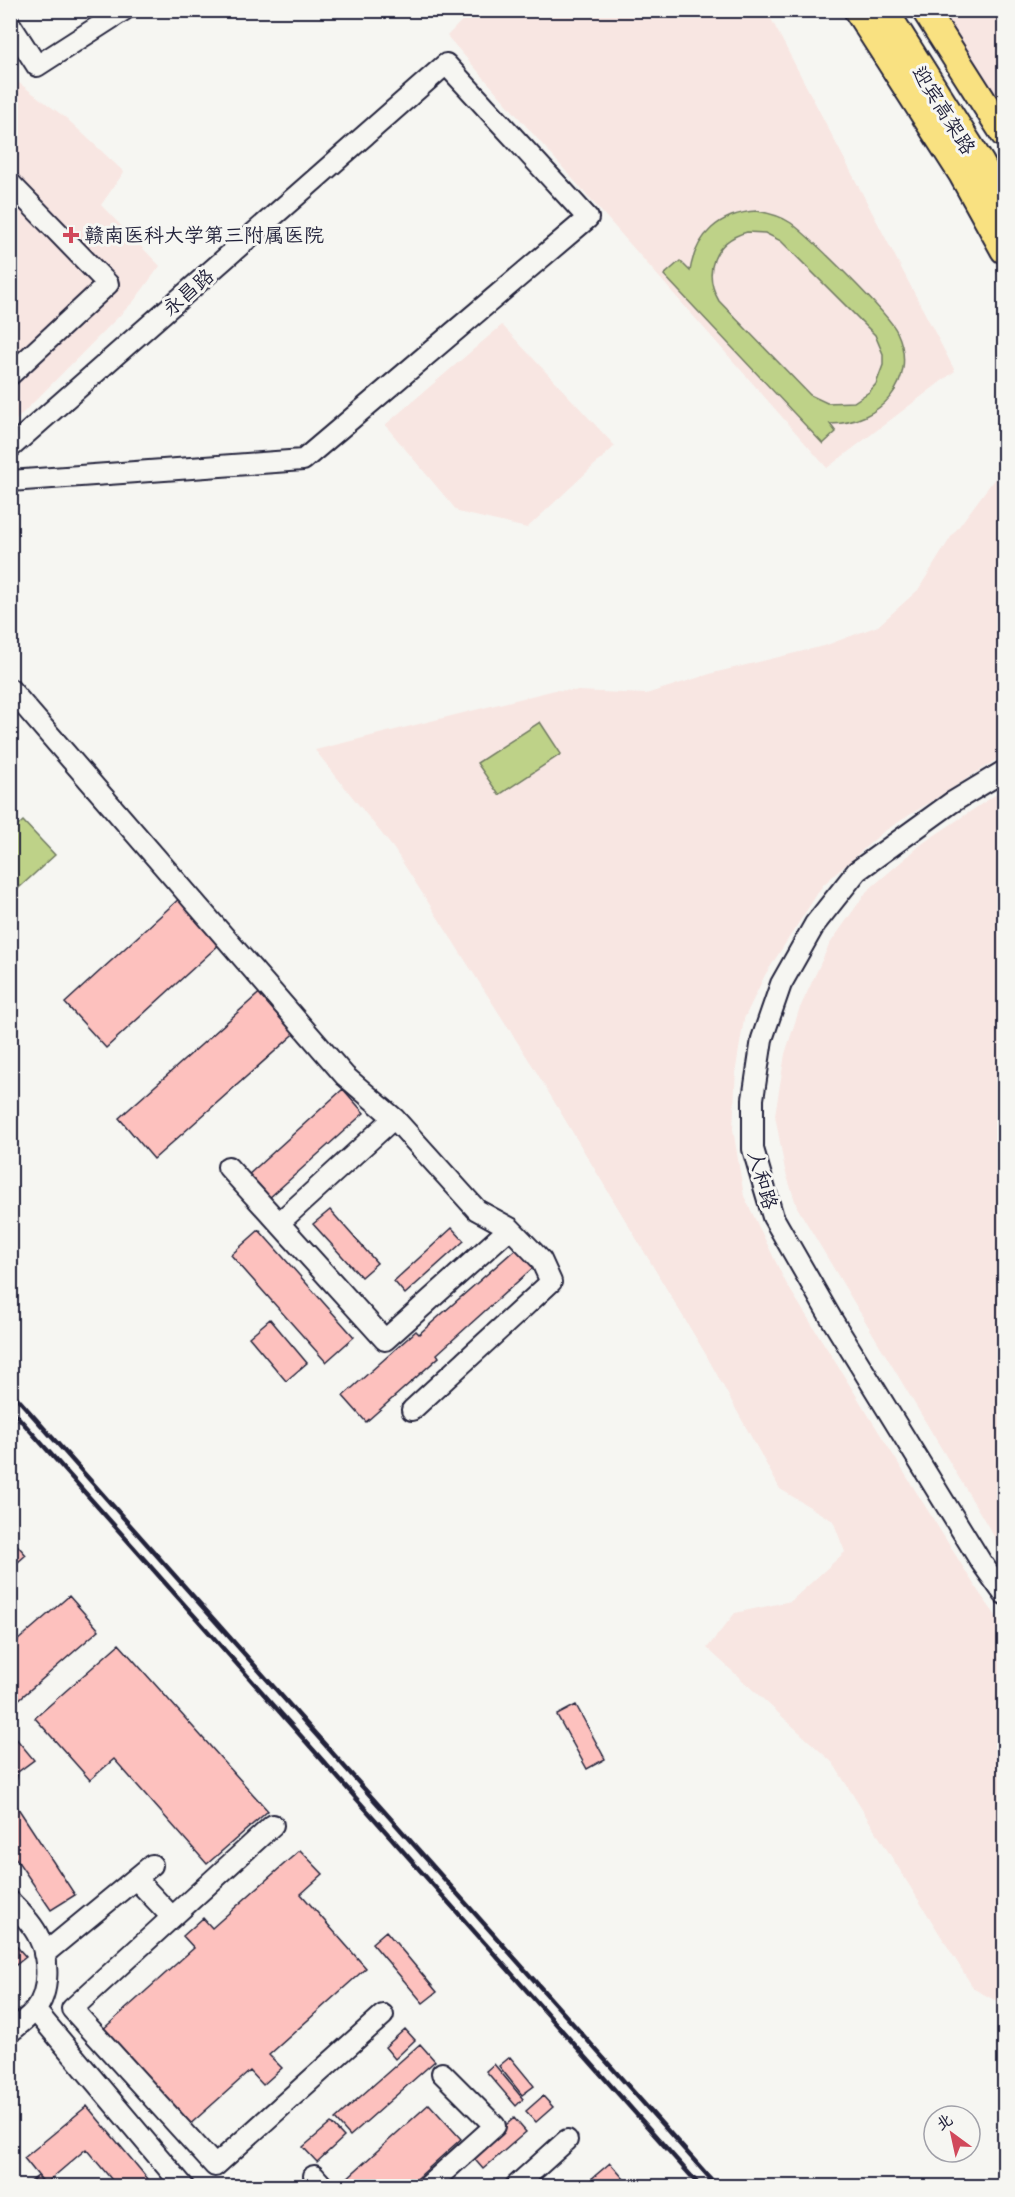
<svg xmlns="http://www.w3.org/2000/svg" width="1015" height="2197" viewBox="0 0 1015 2197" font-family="'Architects Daughter','LXGW WenKai TC',sans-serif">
<rect width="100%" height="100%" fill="#f6f6f2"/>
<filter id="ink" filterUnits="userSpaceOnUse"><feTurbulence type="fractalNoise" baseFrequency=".0167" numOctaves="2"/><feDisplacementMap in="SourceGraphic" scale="12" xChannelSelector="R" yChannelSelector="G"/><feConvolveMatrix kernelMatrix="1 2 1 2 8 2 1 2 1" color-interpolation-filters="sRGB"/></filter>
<g filter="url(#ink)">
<path fill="#f8e6e2" d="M 471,11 L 767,11 L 955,371 L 827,468 L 447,36 Z
M 931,11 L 1004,11 L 1004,121 Z
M 11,77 L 66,118 L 124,172 L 101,205 L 160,266 L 134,301 L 11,425 Z
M 502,325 L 615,446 L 527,528 L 458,512 L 385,425 Z
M 1004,466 L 1004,755 L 883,832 L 823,885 L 765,975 L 744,1019 L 736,1068 L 733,1129 L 744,1196 L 786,1283 L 978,1591 L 1004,1627 L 1004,2005 L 974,1989 L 833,1763 L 707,1648 L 735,1613 L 791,1601 L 845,1552 L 833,1521 L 780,1489 L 705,1353 L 534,1068 L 394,849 L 315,750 L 555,690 L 646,694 L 713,673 L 824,646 L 878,626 L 918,590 L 951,537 Z
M 1004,789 L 1004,1553 L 797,1207 L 785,1170 L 775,1115 L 785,1054 L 799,1010 L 829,945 L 867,891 L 923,843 Z"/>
<path fill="#bed288" stroke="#707a62" stroke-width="1.5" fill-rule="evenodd" d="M 757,211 C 769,213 781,216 791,223 C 810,237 889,314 897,332 C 920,381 879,424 830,424 L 836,432 L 823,444 L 664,275 L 680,261 L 690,271 C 696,235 719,213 757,211 ZM 747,232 L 765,233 L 781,241 L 875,335 L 883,354 L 883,365 L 876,384 L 869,392 L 854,402 L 827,403 L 810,395 L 719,301 C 702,272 714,241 747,232 Z
M 540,722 L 561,754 L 499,795 L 477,763 Z
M 23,821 L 55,855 L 11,895 L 11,832 Z"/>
<path fill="#fdc1be" stroke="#22223b" stroke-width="1.5" d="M 181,897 L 222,942 L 106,1048 L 65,1003 Z
M 265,988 L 301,1028 L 154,1159 L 119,1118 Z
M 343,1089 L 364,1113 L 268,1199 L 247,1176 Z
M 330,1210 L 377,1263 L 361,1277 L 313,1224 Z
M 452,1228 L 464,1241 L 405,1294 L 394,1281 Z
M 259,1230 L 354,1337 L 326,1362 L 231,1255 Z
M 519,1246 L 536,1265 L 437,1354 L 439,1357 L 366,1422 L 343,1396 L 416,1331 L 419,1334 Z
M 270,1319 L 307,1363 L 286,1381 L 249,1337 Z
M 10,1537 L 26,1555 L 10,1569 Z
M 69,1596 L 99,1630 L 10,1707 L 10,1647 Z
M 119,1644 L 268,1811 L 207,1864 L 114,1759 L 90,1780 L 35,1718 Z
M 576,1705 L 605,1759 L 587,1769 L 557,1715 Z
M 14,1736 L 34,1760 L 18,1772 L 12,1799 L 75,1895 L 51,1910 L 10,1850 L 10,1739 Z
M 300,1850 L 323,1874 L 301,1894 L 366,1968 L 269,2055 L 282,2068 L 263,2085 L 250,2071 L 187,2127 L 101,2031 L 194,1948 L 183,1936 L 203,1918 L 212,1928 Z
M 386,1931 L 437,1992 L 423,2003 L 372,1943 Z
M 10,1939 L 26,1957 L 12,1968 L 10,1967 Z
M 405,2029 L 415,2040 L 395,2059 L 385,2047 Z
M 420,2044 L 435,2061 L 350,2136 L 335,2119 Z
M 510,2057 L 534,2086 L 522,2095 L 499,2066 Z
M 494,2064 L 523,2099 L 516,2106 L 486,2071 Z
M 543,2096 L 553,2107 L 536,2122 L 526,2111 Z
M 429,2104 L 461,2139 L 409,2186 L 351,2186 L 345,2180 Z
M 87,2106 L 148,2179 L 139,2186 L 117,2186 L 86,2149 L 45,2184 L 24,2158 Z
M 514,2118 L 526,2132 L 483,2169 L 471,2155 Z
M 331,2123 L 344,2137 L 317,2162 L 303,2147 Z
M 610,2163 L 630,2186 L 583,2186 Z
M 38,2176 L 46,2186 L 25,2186 Z"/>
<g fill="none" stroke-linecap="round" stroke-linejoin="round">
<g stroke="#22223b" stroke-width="24">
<path id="minor" d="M 10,24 L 37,66 L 124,10
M 10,183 L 108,284 L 10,375
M 10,448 L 446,64 L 588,218 L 303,460 L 10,481
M 10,689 L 345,1076 L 394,1118 L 477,1210 L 510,1228 L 541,1260 L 551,1282 L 412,1410
M 1004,771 L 951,803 L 857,871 L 815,924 L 781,984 L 762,1039 L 753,1099 L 753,1149 L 773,1217 L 831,1318 L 981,1562 L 1004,1594
M 228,1167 L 385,1340 L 510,1228
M 280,1222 L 394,1118
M 273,1825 L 72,2009 L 215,2166 L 383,2015
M 136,1879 L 172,1917
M 10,1901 C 20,1912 33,1924 39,1938 C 49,1957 50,1993 35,2010 C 28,2018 19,2025 10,2032
M 44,1954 L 152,1865
M 35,2010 L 183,2186
M 314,2176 L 323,2186
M 428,2186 L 495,2126 L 442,2073
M 516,2186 L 567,2140"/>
</g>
<g stroke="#22223b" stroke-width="30">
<path id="major" d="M 857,10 L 962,174 L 1004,250
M 925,10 L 1004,134"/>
</g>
<g stroke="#22223b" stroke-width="34">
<path id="highway" d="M 882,10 L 979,164 L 1004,211"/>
</g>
<use href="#minor" stroke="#f6f6f2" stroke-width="20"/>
<use href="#major" stroke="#f9e181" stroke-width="26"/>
<use href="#highway" stroke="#f9e181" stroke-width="30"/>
<path stroke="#22223b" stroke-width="4.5" d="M 10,1390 L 717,2186
M 10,1408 L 700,2186"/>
</g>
</g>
<path fill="#d1495b" stroke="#f6f6f2" stroke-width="2" d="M68 226h6v6h6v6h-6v6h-6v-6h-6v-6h6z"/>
<g text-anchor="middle" stroke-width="6" stroke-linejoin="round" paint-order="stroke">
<g font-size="20" fill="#22223b" stroke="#f6f6f2">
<text transform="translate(944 110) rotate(58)" y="7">迎宾高架路</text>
<text transform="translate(188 292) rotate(-41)" y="7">永昌路</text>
<text transform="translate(763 1180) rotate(74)" y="7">人和路</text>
</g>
<g font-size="20" fill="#22223b" stroke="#f6f6f2" text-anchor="start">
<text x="84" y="242">赣南医科大学第三附属医院</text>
</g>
</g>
<rect width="1015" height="2197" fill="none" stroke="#f6f6f2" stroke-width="36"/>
<rect x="18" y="18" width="979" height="2161" fill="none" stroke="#22223b" stroke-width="2" filter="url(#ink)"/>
<g transform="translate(952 2134) rotate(327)"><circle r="28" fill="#f6f6f2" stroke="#a1a1a9" stroke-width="1.5"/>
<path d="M0-4.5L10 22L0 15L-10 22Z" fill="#d1495b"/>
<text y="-9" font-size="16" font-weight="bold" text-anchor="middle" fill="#22223b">北</text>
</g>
</svg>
